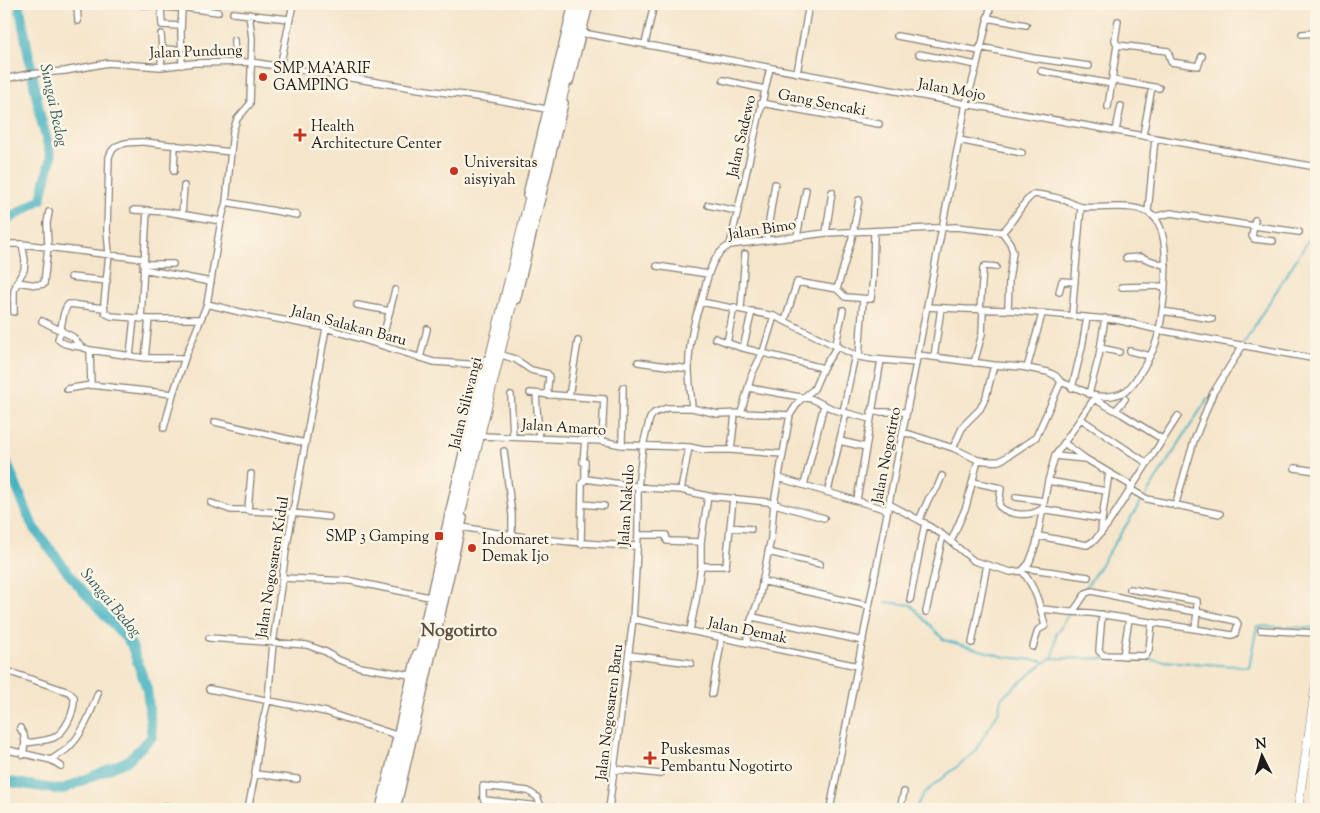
<svg xmlns="http://www.w3.org/2000/svg" width="1320" height="813" viewBox="0 0 1320 813" font-family="'Sorts Mill Goudy',serif">
<rect width="100%" height="100%" fill="#fcf5e5"/>
<filter id="ink" filterUnits="userSpaceOnUse"><feTurbulence type="fractalNoise" baseFrequency=".02" numOctaves="2"/><feDisplacementMap in="SourceGraphic" scale="10" xChannelSelector="R" yChannelSelector="G"/><feConvolveMatrix kernelMatrix="1 2 1 2 8 2 1 2 1" color-interpolation-filters="sRGB"/></filter>
<filter id="wash" filterUnits="userSpaceOnUse"><feTurbulence type="fractalNoise" baseFrequency=".0096" numOctaves="4" result="noise"/><feDisplacementMap in="SourceGraphic" scale="20" xChannelSelector="R" yChannelSelector="G"/><feGaussianBlur stdDeviation="1.12" result="paint"/><feColorMatrix in="noise" values="0 0 0 0 0 0 0 0 0 0 0 0 0 0 0 0 0 1.4 0 .05"/><feComposite in="paint" operator="in"/></filter>
<g filter="url(#wash)">
<rect width="100%" height="100%" fill="#f5e5cb"/>
<g fill="none" stroke-linecap="round" stroke-linejoin="round">
<path stroke="#46b3c2" stroke-width="2" d="M 1243,344 L 1316,228
M 1146,495 L 1208,398
M 1078,600 L 1143,499
M 886,602 L 911,605 L 944,640 L 1005,657 L 1043,661
M 1053,658 L 1056,634 L 1070,612
M 915,809 L 924,793 L 974,753 L 999,711 L 1001,698 L 1050,658 L 1134,659 L 1249,667 L 1257,626 L 1316,628"/>
<path stroke="#46b3c2" stroke-width="10" d="M 4,222 L 41,199 L 51,157 L 40,115 L 19,4
M 4,456 L 33,527 L 77,584 L 131,644 L 147,689 L 152,737 L 127,761 L 61,790 L 4,781"/>
</g>
</g>
<g filter="url(#ink)">
<g fill="none" stroke-linecap="round" stroke-linejoin="round">
<g stroke="#888074" stroke-width="8">
<path id="minor" d="M 77,4 L 78,21
M 82,4 L 105,4
M 137,4 L 175,8 L 179,7 L 181,4
M 161,7 L 162,25 L 181,26
M 179,7 L 218,12
M 233,13 L 289,19
M 987,18 L 1026,25
M 583,33 L 966,104 L 1316,167
M 161,34 L 162,49 L 181,50
M 1302,34 L 1316,33
M 897,36 L 980,51
M 234,40 L 235,61
M 645,44 L 654,4
M 1117,45 L 1168,51 L 1171,62 L 1198,66 L 1202,56
M 980,47 L 1033,58 L 1089,66
M 919,54 L 977,65
M 182,65 L 181,32 L 182,8
M 161,67 L 162,49
M 280,67 L 293,4
M 1041,71 L 1112,84
M 797,73 L 809,4
M 4,79 L 29,74 L 65,71 L 108,63 L 161,67 L 194,63 L 251,62 L 426,90 L 493,99 L 546,109
M 723,80 L 764,89
M 1113,80 L 1159,88
M 570,82 L 590,4
M 761,103 L 879,124
M 1108,107 L 1117,45 L 1115,40 L 1118,21
M 1116,130 L 1121,106
M 1143,135 L 1152,87
M 959,140 L 1022,153
M 174,171 L 175,145
M 526,195 L 572,4
M 226,202 L 297,215
M 708,205 L 737,211
M 134,210 L 168,212 L 221,221
M 1148,212 L 1155,138
M 182,214 L 184,186
M 1154,217 L 1171,213 L 1254,226 L 1252,236 L 1254,239 L 1273,241
M 1255,220 L 1254,226 L 1299,232
M 1002,232 L 1010,243 L 1013,252 L 1009,280 L 1008,310
M 826,233 L 832,192
M 797,236 L 806,190
M 766,240 L 775,184
M 4,244 L 22,244
M 730,245 L 770,68
M 1126,258 L 1141,257 L 1166,266
M 143,264 L 173,264
M 657,266 L 708,274
M 143,269 L 211,282
M 71,277 L 107,281
M 17,282 L 37,285 L 44,284 L 48,246 L 47,223 L 49,212
M 1122,287 L 1164,286
M 837,289 L 845,297 L 871,299 L 873,278 L 874,232
M 837,289 L 852,238 L 859,200
M 1059,292 L 1062,281 L 1075,282
M 517,300 L 565,103
M 701,302 L 774,316 L 859,357 L 872,359 L 916,363
M 207,304 L 240,312 L 326,328 L 434,362 L 484,365
M 357,305 L 390,311
M 927,307 L 964,309 L 1008,310 L 1117,320 L 1159,330 L 1316,359
M 741,308 L 745,254
M 980,310 L 983,268 L 985,266 L 996,267
M 1162,311 L 1212,319
M 14,312 L 14,291 L 17,282 L 24,270 L 25,260 L 22,244 L 144,259
M 1072,315 L 1081,207
M 141,319 L 147,210
M 200,319 L 147,319 L 111,316 L 105,313 L 104,303 L 109,254 L 107,230 L 109,157 C 113,141 132,142 144,142 L 231,152
M 42,321 L 73,337 L 81,347 L 90,350 L 145,358 L 185,358
M 785,321 L 797,282 L 837,289
M 715,338 L 739,347 L 823,368
M 727,343 L 734,307
M 836,344 L 843,310
M 381,345 L 395,290
M 81,347 C 73,346 63,345 58,339 C 62,330 62,309 69,304 L 104,308
M 743,348 L 752,311
M 1100,348 L 1119,352
M 90,350 L 91,385 L 173,394
M 1130,351 L 1150,356
M 502,355 L 515,359 L 531,370 L 548,374 L 549,377 L 547,395
M 918,355 L 994,365 L 1022,367 L 1048,372 L 1056,376 L 1061,382
M 130,356 L 134,318
M 859,357 L 863,300
M 934,357 L 941,308
M 145,358 L 149,319
M 420,358 L 427,329
M 638,362 L 689,369
M 974,363 L 982,334 L 983,310
M 1027,368 L 1042,314
M 749,388 L 812,399 L 835,410 L 870,419
M 1072,388 L 1082,347 L 1087,317
M 67,389 L 91,385
M 530,393 L 604,399 L 602,441
M 536,394 L 539,438
M 1089,394 L 1099,356 L 1105,318
M 511,395 L 513,437
M 569,396 L 578,341
M 1094,399 L 1122,414 L 1162,439
M 692,408 C 691,392 688,375 689,358 C 690,338 694,320 701,301 C 708,280 709,256 730,245 L 826,233 L 956,227 L 1002,232 C 1015,222 1020,203 1034,194 C 1044,195 1055,197 1064,200 C 1070,202 1076,206 1082,207 C 1102,210 1136,201 1153,216 C 1174,235 1164,313 1157,339 C 1154,351 1136,383 1126,391 C 1117,396 1105,397 1096,396 L 1055,456 L 1048,481 L 1036,545 L 1029,563 L 1022,571 L 1011,572 L 974,561 L 943,535 L 919,520 L 889,504
M 1116,410 L 1125,399
M 843,412 L 855,355
M 871,412 L 907,412
M 741,413 L 752,374 L 763,352 L 774,316
M 1081,419 L 1147,463
M 215,422 L 305,443
M 164,428 L 173,394 L 185,358 L 207,304 L 221,221 L 226,202 L 233,131 L 237,119 L 250,104 L 252,39 L 249,14
M 903,432 L 953,448 L 978,460
M 482,436 L 602,441 L 622,445 L 689,447 L 703,450 L 731,450 L 783,454
M 585,440 L 583,462 L 585,462 L 585,480
M 840,441 L 866,447
M 1064,443 L 1086,459 L 1132,486
M 622,445 L 623,387
M 953,448 L 963,426 L 980,409 L 986,397 L 994,365
M 731,450 L 735,414
M 504,451 L 512,515 L 512,536
M 1055,456 L 1085,459
M 1295,468 L 1316,471
M 251,474 L 248,510 L 250,511 L 293,513 L 329,517
M 779,478 L 888,510
M 1048,481 L 1106,491
M 973,482 L 1001,488 L 999,506 C 1010,516 1030,517 1042,509 L 1102,519
M 804,485 L 824,405
M 1130,489 L 1147,499 L 1220,514
M 681,490 L 689,447
M 828,491 L 846,413
M 1016,497 L 1044,501
M 857,500 L 881,360
M 211,503 L 231,510 L 248,510
M 582,504 L 604,506
M 1175,506 L 1194,441 L 1213,393 L 1243,345
M 919,520 L 929,498 L 937,488 L 942,476
M 462,527 C 520,538 577,544 636,546
M 730,527 L 751,529
M 1101,533 L 1102,519 L 1109,473
M 638,535 L 666,535 L 667,541 L 701,542
M 1039,536 L 1087,545 L 1095,540 L 1108,524 L 1178,416
M 951,541 L 966,507 L 978,460 C 985,461 992,462 999,461 C 1001,461 1032,440 1036,437 L 1061,382 L 1096,396
M 581,544 L 582,487 L 582,483 L 586,479 L 648,488 L 681,490 L 708,496 L 768,502 L 824,518
M 768,552 L 820,564
M 701,566 L 726,566 L 733,499
M 1025,568 L 1088,577
M 1022,571 C 1036,588 1040,605 1045,626 L 1038,630 L 1033,647
M 282,578 L 351,581 L 429,597
M 762,581 L 869,606
M 1130,589 L 1197,601 L 1197,612 L 1236,621 L 1238,624 L 1235,634 L 1232,635 L 1195,629
M 910,600 L 925,523
M 1042,609 L 1070,612 L 1073,612 L 1091,613 L 1195,629 L 1197,612 L 1155,605 L 1092,591 L 1086,593 L 1073,612
M 926,612 L 943,535
M 1102,614 L 1099,651 L 1103,655 L 1146,656 L 1149,650 L 1152,622
M 753,617 L 863,641
M 633,619 L 858,666
M 422,630 L 472,409 L 486,359
M 690,630 L 696,601 L 701,566 L 701,542 L 708,496
M 1261,630 L 1316,633
M 209,638 L 307,645 L 326,652 L 339,660 L 360,667 L 410,675
M 747,642 L 748,628 L 759,599 L 771,538 L 774,503 L 790,415 L 799,401 L 814,389 L 823,368 L 838,345
M 972,643 L 987,565
M 629,655 L 691,663
M 1123,656 L 1129,619
M 4,670 L 69,692 L 74,697 C 75,711 66,732 53,738 C 44,741 34,742 25,743 L 23,755
M 209,689 L 326,712 L 396,735
M 712,694 L 722,637
M 20,728 L 24,735 L 25,743
M 1308,742 L 1316,742
M 4,749 L 51,760 L 61,766
M 51,760 C 56,756 62,753 67,749 C 83,735 91,712 98,693
M 614,769 L 660,774
M 255,774 L 297,779
M 166,806 L 175,809
M 541,806 L 537,797 L 528,791 L 483,786 L 483,798 L 484,800 L 567,809
M 248,809 L 255,774 L 260,733 L 268,700 L 273,643 L 286,551 L 326,328
M 379,809 L 416,653
M 397,809 L 464,518
M 609,809 L 633,619 L 638,535 L 638,487 L 643,445 L 650,418 L 654,413 L 667,408 L 692,408 L 718,414 L 741,413 L 790,415
M 830,809 L 966,104 L 977,65 L 991,4
M 900,809 L 904,792"/>
</g>
<g stroke="#888074" stroke-width="9">
<path id="major" d="M 1298,809 L 1316,683"/>
</g>
<g stroke="#888074" stroke-width="11">
<path id="highway" d="M 384,809 L 477,411 L 578,4
M 392,809 L 429,642 L 585,4"/>
</g>
<use href="#minor" stroke="#fff" stroke-width="5.5"/>
<use href="#major" stroke="#fff" stroke-width="8"/>
<use href="#highway" stroke="#fff" stroke-width="9"/>
</g>
</g>
<g fill="#c8321e" stroke="#fcf5e5" stroke-width="2">
<circle cx="263" cy="77" r="5"/>
<path d="M297.5 127.5h5v5h5v5h-5v5h-5v-5h-5v-5h5z"/>
<circle cx="454" cy="171" r="5"/>
<rect x="434" y="531" width="10" height="10" rx="2.5"/>
<circle cx="472" cy="548" r="5"/>
<path d="M647.5 750.5h5v5h5v5h-5v5h-5v-5h-5v-5h5z"/>
</g>
<g text-anchor="middle" stroke-width="5" stroke-linejoin="round" paint-order="stroke">
<g font-size="15" fill="#1c1c1c" stroke="#fcf5e5">
<text transform="translate(196 51) rotate(-2)" y="5">Jalan Pundung</text>
<text transform="translate(952 89) rotate(10)" y="5">Jalan Mojo</text>
<text transform="translate(822 102) rotate(11)" y="5">Gang Sencaki</text>
<text transform="translate(741 136) rotate(-77)" y="5">Jalan Sadewo</text>
<text transform="translate(762 229) rotate(-9)" y="5">Jalan Bimo</text>
<text transform="translate(349 325) rotate(15)" y="5">Jalan Salakan Baru</text>
<text transform="translate(465 403) rotate(-76)" y="5">Jalan Siliwangi</text>
<text transform="translate(564 427) rotate(4)" y="5">Jalan Amarto</text>
<text transform="translate(886 455) rotate(-79)" y="5">Jalan Nogotirto</text>
<text transform="translate(626 505) rotate(-86)" y="5">Jalan Nakulo</text>
<text transform="translate(272 567) rotate(-81)" y="5">Jalan Nogosaren Kidul</text>
<text transform="translate(748 630) rotate(12)" y="5">Jalan Demak</text>
<text transform="translate(609 712) rotate(-83)" y="5">Jalan Nogosaren Baru</text>
</g>
<g font-size="15" fill="#1c1c1c" stroke="#fcf5e5" text-anchor="start">
<text x="273" y="73">SMP MA'ARIF<tspan x="273" dy="17">GAMPING</tspan></text>
<text x="311" y="131">Health<tspan x="311" dy="17">Architecture Center</tspan></text>
<text x="464" y="167">Universitas<tspan x="464" dy="17">aisyiyah</tspan></text>
<text x="429" y="541" text-anchor="end">SMP 3 Gamping</text>
<text x="482" y="544">Indomaret<tspan x="482" dy="17">Demak Ijo</tspan></text>
<text x="661" y="754">Puskesmas<tspan x="661" dy="17">Pembantu Nogotirto</tspan></text>
</g>
<g font-size="16" font-style="italic" fill="#2d585e" stroke="#fcf5e5">
<text transform="translate(55 105) rotate(78)" y="6">Sungai Bedog</text>
<text transform="translate(112 602) rotate(50)" y="6">Sungai Bedog</text>
</g>
<g font-size="18" font-weight="bold" fill="#5c5042" stroke="#fcf5e5">
<text x="459" y="636">Nogotirto</text>
</g>
</g>
<rect width="1320" height="813" fill="none" stroke="#fcf5e5" stroke-width="20"/>
<g transform="translate(1262 756) rotate(355)" stroke="#fcf5e5" stroke-width="4" paint-order="stroke">
<path d="M0-4L9 19L0 12L-9 19Z" fill="#1c1c1c"/>
<text y="-8" font-size="14" font-weight="bold" text-anchor="middle" fill="#1c1c1c">N</text>
</g>
</svg>
